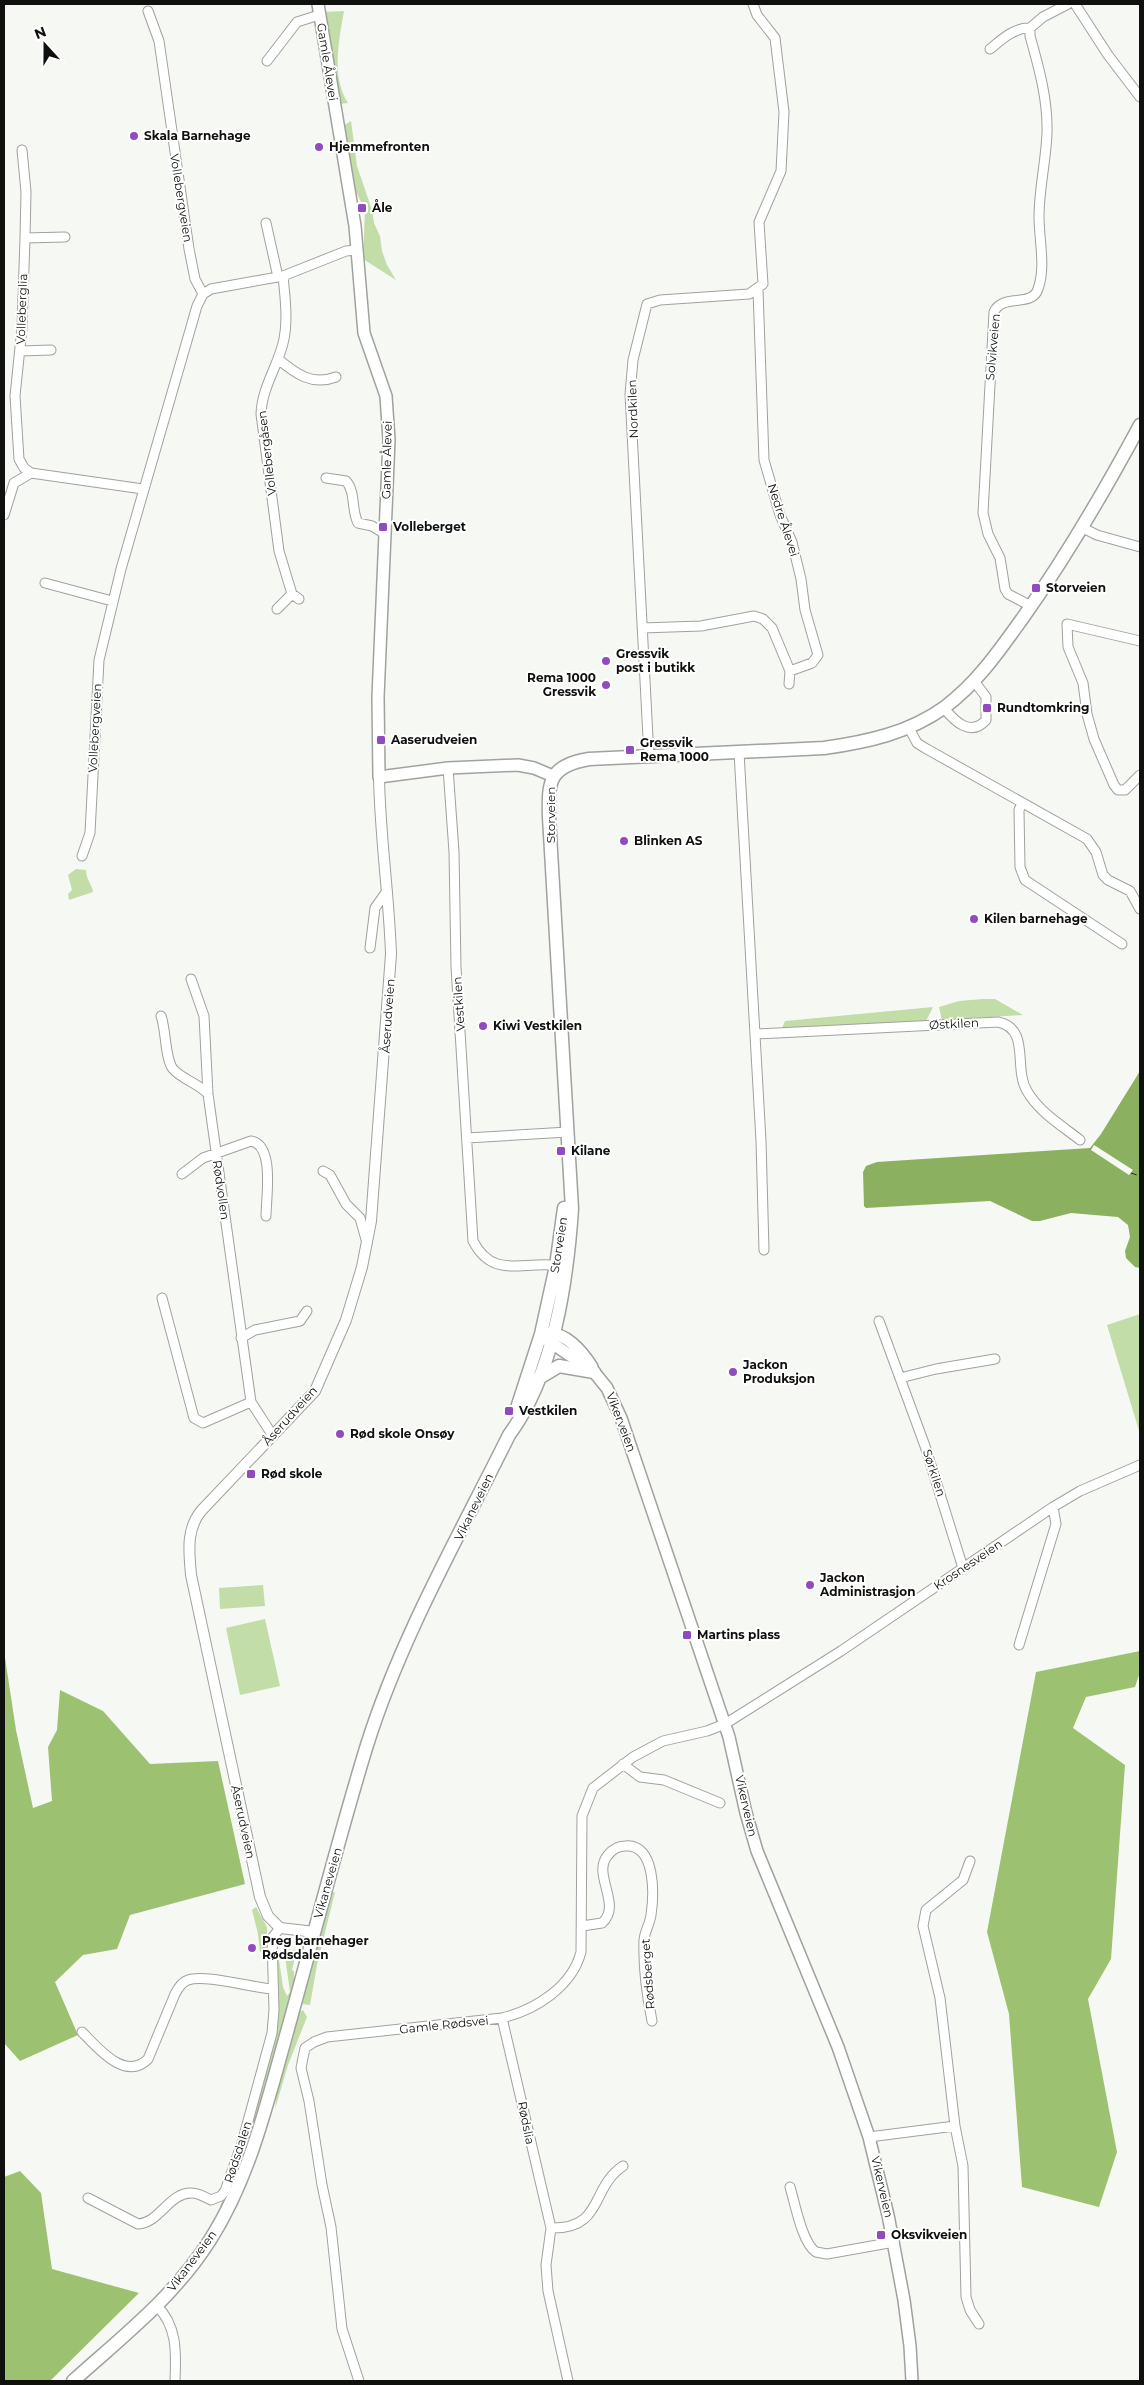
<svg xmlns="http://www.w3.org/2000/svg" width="1144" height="2385" viewBox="0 0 1144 2385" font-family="Montserrat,sans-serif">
<rect width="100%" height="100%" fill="#f6f8f4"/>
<path fill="#c2dda8" d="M 344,11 C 339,40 331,77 348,103 L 339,104 L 324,12 Z
M 351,121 L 357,166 L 372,210 L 374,223 L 380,236 L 382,251 L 387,265 L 396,280 L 363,259 L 365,211 L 355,189 L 343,126 Z
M 76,869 L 86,870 C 86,880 93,886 93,892 L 69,900 L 68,894 L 72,890 L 68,875 Z
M 983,999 L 995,999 L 1023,1015 L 942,1020 L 939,1007 L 959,1001 Z
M 933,1007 L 926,1021 L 782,1028 L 785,1021 Z
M 1140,1314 L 1140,1434 L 1107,1325 Z
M 263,1585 L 265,1606 L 220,1609 L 219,1588 Z
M 265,1619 L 280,1686 L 240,1695 L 226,1628 Z
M 335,1892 L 317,1965 L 310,2005 L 302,2004 L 330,1893 Z
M 256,1907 L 267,1927 L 267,1952 L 260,1952 L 258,1934 L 252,1910 Z
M 277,1946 L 283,1987 L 287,1996 L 290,1992 L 284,1949 L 295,1950 L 296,1953 L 292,1970 L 294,1971 L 294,1986 C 273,2061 252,2135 224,2207 L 221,2208 L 220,2206 L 237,2167 L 276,2028 L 275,1949 Z
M 303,2010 L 307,2017 L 288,2065 L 275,2109 L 277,2088 L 298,2013 Z"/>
<path fill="#9cc271" d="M 4,1651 L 16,1730 L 33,1808 L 52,1801 L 48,1747 L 57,1730 L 60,1690 L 103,1711 L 150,1764 L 218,1761 L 245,1884 L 130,1915 L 117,1949 L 83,1955 L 55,1982 L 78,2035 L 20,2061 L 4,2043 Z
M 1140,1651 L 1140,1672 L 1135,1687 L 1086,1697 L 1073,1728 L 1125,1765 L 1111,1959 L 1088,1999 L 1117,2152 L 1099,2207 L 1022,2187 L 1009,2014 L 987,1932 L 1036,1672 Z
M 20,2171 L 41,2193 L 52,2269 L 139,2293 L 50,2381 L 4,2381 L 4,2177 Z"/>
<path fill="#8bb160" d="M 1140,1071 L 1140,1268 L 1135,1267 L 1126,1258 L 1125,1251 L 1130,1237 L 1128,1225 L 1118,1217 L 1071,1213 L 1040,1221 L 1032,1221 L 990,1201 L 866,1208 L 864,1206 L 863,1172 L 866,1166 L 877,1162 L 1090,1148 L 1101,1134 Z"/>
<path fill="#f6f8f4" d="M 1094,1145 L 1133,1170 L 1129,1175 L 1091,1150 Z"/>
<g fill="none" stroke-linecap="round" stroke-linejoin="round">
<path stroke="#21300e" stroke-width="1" stroke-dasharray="6 5" stroke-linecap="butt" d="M 1131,1173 L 1140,1176"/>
<g stroke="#a0a29e" stroke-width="11">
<path id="minor" d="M 1075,4 L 1108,55 L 1140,97
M 148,11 L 159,41 L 189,249 L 195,279 L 203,294
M 990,49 C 1001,40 1015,27 1030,28
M 267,61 L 297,22 L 319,15
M 22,150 L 26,192 L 25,238 L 22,328 L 15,396 L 19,459 L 24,468 L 31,473 L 143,489
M 266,223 L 278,277
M 25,238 L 65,237
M 283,276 C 285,297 288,319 284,339 C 279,365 262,386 261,414 L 279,551 L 292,594 L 299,599
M 758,290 L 764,460 L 780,515 L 792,542 L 801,579 L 805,610 L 818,655 L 812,663 L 790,671
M 21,351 L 51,350
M 278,359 C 296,374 312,386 336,377
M 326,478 L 346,481 C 356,492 351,510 358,523 L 372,526 L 385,534
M 4,515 L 14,483 L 31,473
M 1083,528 L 1097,535 L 1140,547
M 45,583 L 112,601
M 1031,606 L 1008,594 L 1005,589 L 1000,558 L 988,534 L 983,513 L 994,312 C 1002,293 1032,308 1038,289 C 1046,267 1039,240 1039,217 C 1039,189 1046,161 1047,133 C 1048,100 1039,68 1030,36 L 1030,28 L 1043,17 L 1068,4
M 277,609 L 292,594
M 642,628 L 701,626 L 754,616 L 763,619 L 772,628 L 790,671 L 789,684
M 1140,641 L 1067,624 L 1068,647 L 1083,683 L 1087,714 L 1094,739 L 1114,785 L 1118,790 L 1125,790 L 1140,775
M 944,708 C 955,722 971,737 986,720 L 986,697 L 974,681
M 909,728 L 917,743 L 925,748 L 1087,839 L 1096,852 L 1103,875 L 1108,880 L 1130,891 L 1140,909
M 739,752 L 761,1141 L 764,1250
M 649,757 L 630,394 L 633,360 L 647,304 L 660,300 L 749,294 L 763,284 L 759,222 L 781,171 L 784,112 L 775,38 L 757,15 L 753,4
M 448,768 L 454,852 L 456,967 L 473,1241 C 492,1277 517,1263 551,1265
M 1022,803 L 1019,810 L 1020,867 L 1025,880 L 1122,944
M 82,856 L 90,833 L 99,660 L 121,569 L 197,306 L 203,294 L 211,289 L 283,276 L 346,251 L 357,250
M 370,948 L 375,908 L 387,891
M 191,979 L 204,1016 L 208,1094 L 251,1402 L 273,1436
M 161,1016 C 166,1029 165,1059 173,1069 C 183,1080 198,1083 208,1094
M 755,1034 L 998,1022 C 1031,1029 1013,1068 1027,1091 C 1039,1112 1061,1125 1080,1140
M 467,1138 L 568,1132
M 323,1171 L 330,1175 L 346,1204 L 360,1218 L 367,1243
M 182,1174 L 203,1158 L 251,1141 C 275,1145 266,1198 266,1216
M 162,1298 L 194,1418 L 203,1423 L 251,1402
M 879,1321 L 925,1446 L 963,1568
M 241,1338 L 255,1330 L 300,1321 L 307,1311
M 900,1378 L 936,1369 L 995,1359
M 1019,1645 L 1056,1524 L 1053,1507
M 623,1764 L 640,1777 L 664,1780 L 720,1803
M 582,1926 L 602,1923 C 623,1905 591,1874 608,1855 C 612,1850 618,1846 625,1846 C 656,1843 654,1895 651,1915 C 650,1924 644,1932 644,1941 C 643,1966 647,1996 652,2021
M 502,2018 L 551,2228 C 604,2229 590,2188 623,2166
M 82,2032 C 97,2047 125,2082 148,2059 L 175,1994 C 178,1988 182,1982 188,1980 C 205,1974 253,1988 273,1989
M 955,2126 L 963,2166 L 966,2297 L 970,2310 L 979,2324
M 869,2137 L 955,2126 L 940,1998 L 923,1926 L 926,1910 L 963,1880 L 970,1861
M 790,2187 C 795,2203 802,2243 816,2252 L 827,2254 L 894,2242
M 88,2198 L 138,2224 C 160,2223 169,2192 192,2193 C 198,2193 205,2197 211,2200 L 221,2196 L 225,2191 L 242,2143 L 272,2033 L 274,2010 L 272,1938 L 280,1928
M 551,2228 L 546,2265 L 548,2291 L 568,2381
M 157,2306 C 178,2327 176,2354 175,2381
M 359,2381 L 342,2329 L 331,2227 L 322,2185 L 309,2101 L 301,2068 L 305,2048 L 314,2042 L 327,2037 L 502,2018 C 535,2010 572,1987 581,1952 L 582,1816 L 593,1788 L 633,1757 L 663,1741 L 707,1731 L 725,1724 L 841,1651 L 1053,1507 L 1080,1491 L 1140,1465"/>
</g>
<g stroke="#a0a29e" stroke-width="12">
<path id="tertiary" d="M 315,1932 L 280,1928 L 268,1916 L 260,1897 L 191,1575 C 189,1551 186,1530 201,1511 L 315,1391 L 346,1320 L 362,1267 L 371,1221 L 391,954 C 389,895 380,837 379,777"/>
</g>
<g stroke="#a0a29e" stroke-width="14">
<path id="secondary" d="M 318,4 L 355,226 L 364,333 L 386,396 L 389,440 L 378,697 L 379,777 L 448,768 L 518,765 L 534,768 L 553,776
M 545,1334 C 564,1330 582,1351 592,1367
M 546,1339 L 594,1372 L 607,1388 L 621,1418 L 729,1737 L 746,1813 L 757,1851 L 838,2047 L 869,2137 L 888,2215 L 904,2300 L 910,2346 L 912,2381"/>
</g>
<g stroke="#a0a29e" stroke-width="15">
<path id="primary" d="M 539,1378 L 559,1366 L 594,1372
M 516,1411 L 541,1334 L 556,1266 L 564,1208
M 73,2381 C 122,2337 174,2297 210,2240 C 250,2177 267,2103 287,2032 C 314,1936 338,1839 367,1745 C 401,1637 459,1536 509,1435 C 554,1374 567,1282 572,1209 L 549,817 C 548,781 549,766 589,759 L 824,748 C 867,742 909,733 945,707 C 977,683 999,651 1022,619 C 1066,557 1104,492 1140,425"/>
</g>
<use href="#minor" stroke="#fff" stroke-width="9"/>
<use href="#tertiary" stroke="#fff" stroke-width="10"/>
<use href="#secondary" stroke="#fff" stroke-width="11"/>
<use href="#primary" stroke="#fff" stroke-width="12"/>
</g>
<g fill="#914bbf" stroke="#fff" stroke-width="2">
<circle cx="134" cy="136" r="5"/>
<circle cx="319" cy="147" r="5"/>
<rect x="357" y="203" width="10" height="10" rx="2.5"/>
<rect x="378" y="522" width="10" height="10" rx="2.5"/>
<rect x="1031" y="583" width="10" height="10" rx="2.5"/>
<circle cx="606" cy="661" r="5"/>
<circle cx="606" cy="685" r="5"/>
<rect x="982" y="703" width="10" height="10" rx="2.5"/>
<rect x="376" y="735" width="10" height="10" rx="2.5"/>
<rect x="625" y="745" width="10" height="10" rx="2.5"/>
<circle cx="624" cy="841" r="5"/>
<circle cx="974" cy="919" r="5"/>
<circle cx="483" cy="1026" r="5"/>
<rect x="556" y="1146" width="10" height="10" rx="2.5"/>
<circle cx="733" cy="1372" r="5"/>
<rect x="504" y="1406" width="10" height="10" rx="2.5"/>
<circle cx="340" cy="1434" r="5"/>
<rect x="246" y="1469" width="10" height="10" rx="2.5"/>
<circle cx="810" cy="1585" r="5"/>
<rect x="682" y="1630" width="10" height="10" rx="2.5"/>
<circle cx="252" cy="1948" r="5"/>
<rect x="876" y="2230" width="10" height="10" rx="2.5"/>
</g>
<g text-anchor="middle" stroke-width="4" stroke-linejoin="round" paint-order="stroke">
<g font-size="12" fill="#10110f" stroke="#fff">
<text transform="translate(327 62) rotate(81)" y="4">Gamle Ålevei</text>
<text transform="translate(181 198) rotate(81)" y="4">Vollebergveien</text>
<text transform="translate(22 309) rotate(-88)" y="4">Volleberglia</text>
<text transform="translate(993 347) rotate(-85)" y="4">Solvikveien</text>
<text transform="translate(633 409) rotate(-92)" y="4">Nordkilen</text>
<text transform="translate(267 453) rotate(-97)" y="4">Vollebergåsen</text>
<text transform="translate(387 460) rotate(-89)" y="4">Gamle Ålevei</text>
<text transform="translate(783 520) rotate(72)" y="4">Nedre Ålevei</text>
<text transform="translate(95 728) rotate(-87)" y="4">Vollebergveien</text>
<text transform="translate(551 815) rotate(-90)" y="4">Storveien</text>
<text transform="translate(459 1004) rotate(-94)" y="4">Vestkilen</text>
<text transform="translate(388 1016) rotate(-86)" y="4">Åserudveien</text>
<text transform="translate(954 1024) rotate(-3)" y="4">Østkilen</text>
<text transform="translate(221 1190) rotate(82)" y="4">Rødvollen</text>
<text transform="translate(559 1245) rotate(-81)" y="4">Storveien</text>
<text transform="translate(290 1416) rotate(-48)" y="4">Åserudveien</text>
<text transform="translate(621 1422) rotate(69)" y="4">Vikerveien</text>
<text transform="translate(934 1473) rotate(72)" y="4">Sørkilen</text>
<text transform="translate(474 1507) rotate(-64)" y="4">Vikaneveien</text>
<text transform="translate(968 1565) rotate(-34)" y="4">Krosnesveien</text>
<text transform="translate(746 1806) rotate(77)" y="4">Vikerveien</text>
<text transform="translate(243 1822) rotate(78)" y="4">Åserudveien</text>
<text transform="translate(328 1883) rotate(-74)" y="4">Vikaneveien</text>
<text transform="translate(648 1974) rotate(-94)" y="4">Rødsberget</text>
<text transform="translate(444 2025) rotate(-6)" y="4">Gamle Rødsvei</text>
<text transform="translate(526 2123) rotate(79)" y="4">Rødslia</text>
<text transform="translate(238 2152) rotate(-72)" y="4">Rødsdalen</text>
<text transform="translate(882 2187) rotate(77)" y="4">Vikerveien</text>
<text transform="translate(192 2261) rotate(-53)" y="4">Vikaneveien</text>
</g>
<g font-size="12" font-weight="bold" fill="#10110f" stroke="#fff" text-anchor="start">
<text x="144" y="140">Skala Barnehage</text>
<text x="329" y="151">Hjemmefronten</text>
<text x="372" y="212">Åle</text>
<text x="393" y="531">Volleberget</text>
<text x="1046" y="592">Storveien</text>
<text x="616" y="658">Gressvik<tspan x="616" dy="14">post i butikk</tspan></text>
<text x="596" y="682" text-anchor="end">Rema 1000<tspan x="596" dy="14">Gressvik</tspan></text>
<text x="997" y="712">Rundtomkring</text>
<text x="391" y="744">Aaserudveien</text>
<text x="640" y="747">Gressvik<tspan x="640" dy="14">Rema 1000</tspan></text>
<text x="634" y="845">Blinken AS</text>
<text x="984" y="923">Kilen barnehage</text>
<text x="493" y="1030">Kiwi Vestkilen</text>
<text x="571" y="1155">Kilane</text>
<text x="743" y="1369">Jackon<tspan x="743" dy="14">Produksjon</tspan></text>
<text x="519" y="1415">Vestkilen</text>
<text x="350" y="1438">Rød skole Onsøy</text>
<text x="261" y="1478">Rød skole</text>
<text x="820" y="1582">Jackon<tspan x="820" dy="14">Administrasjon</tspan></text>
<text x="697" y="1639">Martins plass</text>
<text x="262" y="1945">Preg barnehager<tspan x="262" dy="14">Rødsdalen</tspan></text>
<text x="891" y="2239">Oksvikveien</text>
</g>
</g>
<rect width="1144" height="2385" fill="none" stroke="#10110f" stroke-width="10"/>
<g transform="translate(45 45) rotate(339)" stroke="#ffffff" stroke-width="4" paint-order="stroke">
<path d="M0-4L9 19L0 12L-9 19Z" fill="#10110f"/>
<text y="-8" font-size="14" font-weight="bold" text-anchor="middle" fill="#10110f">N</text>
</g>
</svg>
